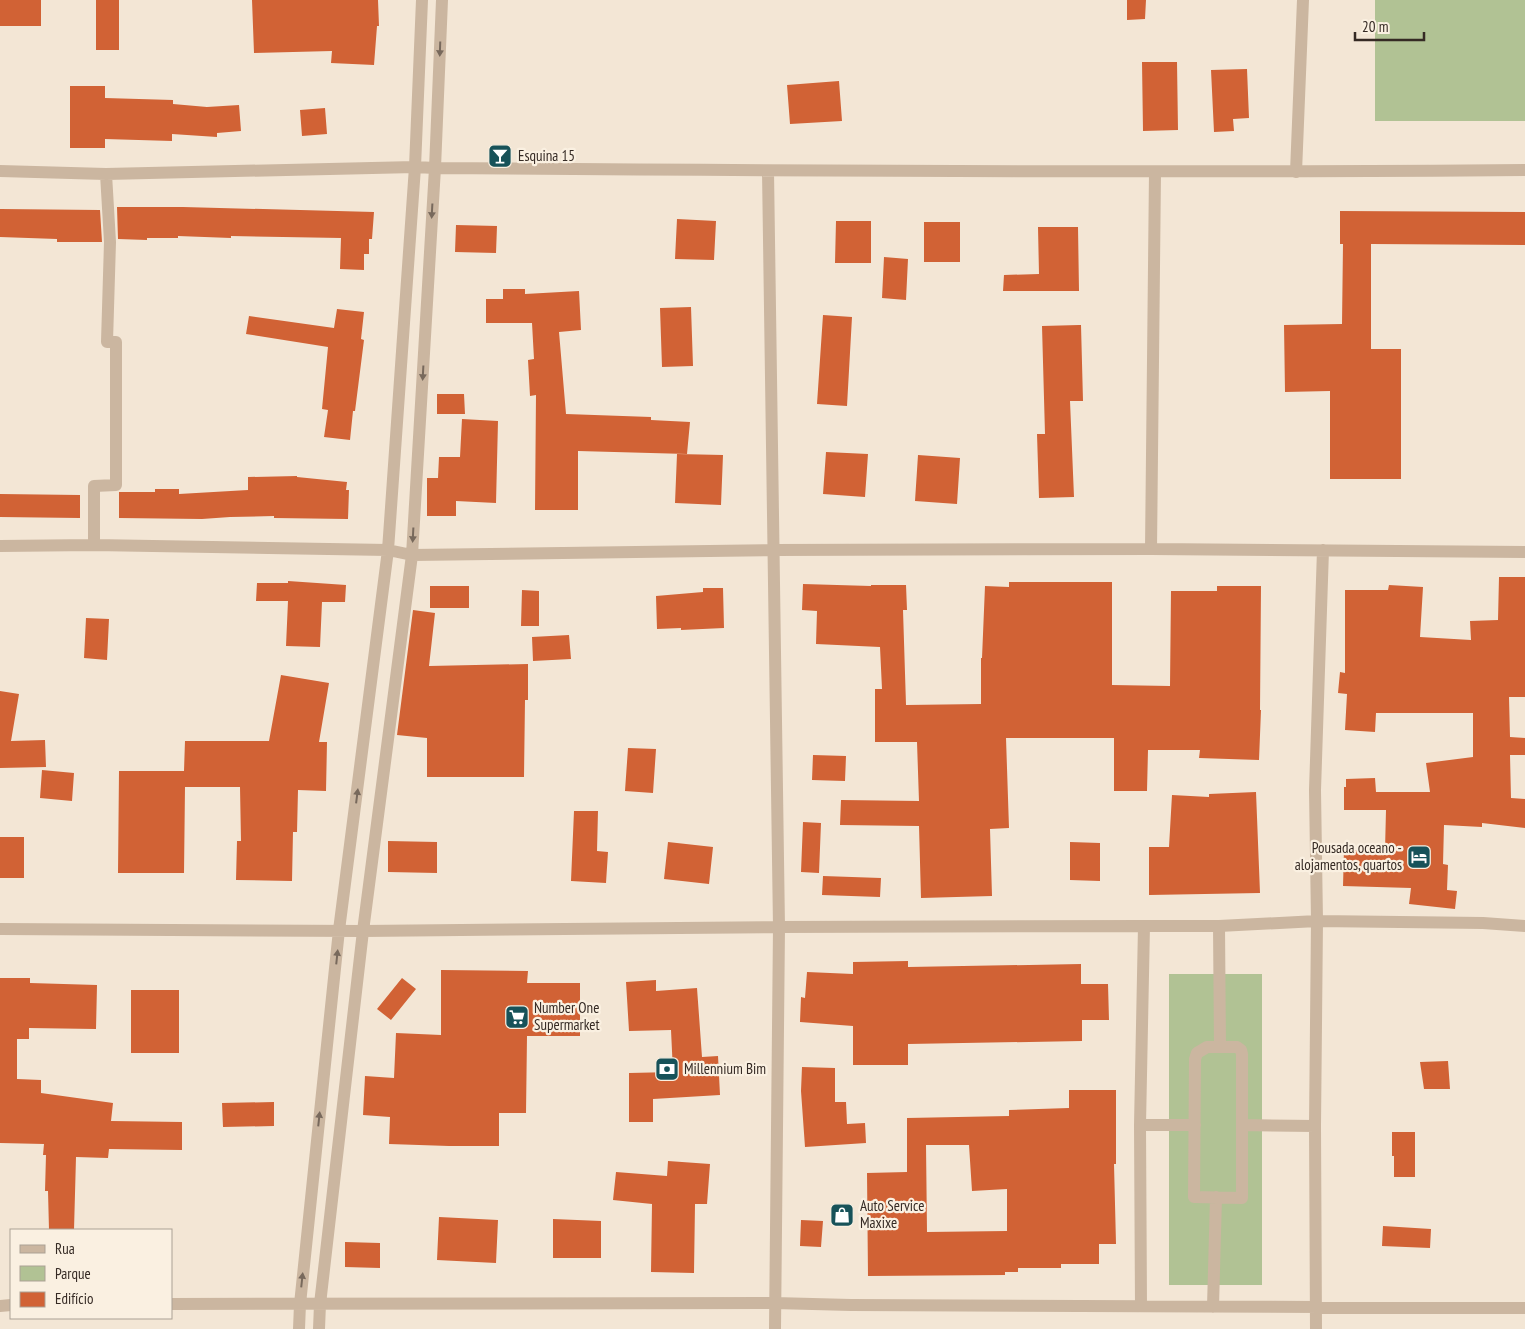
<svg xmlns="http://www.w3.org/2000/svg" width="1525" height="1329" viewBox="0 0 1525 1329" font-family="'PT Sans Narrow',sans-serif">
<rect width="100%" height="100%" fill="#f3e6d5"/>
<path fill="#b1c294" d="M 1375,0 L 1525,0 L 1525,121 L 1375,121 Z
M 1169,974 L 1262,974 L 1262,1285 L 1169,1285 Z"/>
<path fill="#d16235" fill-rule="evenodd" d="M 0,0 L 41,0 L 41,26 L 0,26 Z
M 96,0 L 119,0 L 119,50 L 96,50 Z
M 252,0 L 378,0 L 379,26 L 377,26 L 374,65 L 331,63 L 332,51 L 254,53 Z
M 1127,0 L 1146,0 L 1145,19 L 1127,20 Z
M 1142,62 L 1177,62 L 1178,130 L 1143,131 Z
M 1247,69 L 1249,118 L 1233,119 L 1234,131 L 1214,132 L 1211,70 Z
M 839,81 L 842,121 L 790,124 L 787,85 Z
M 70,86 L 105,86 L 105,98 L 173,100 L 173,104 L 207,107 L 239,105 L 241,131 L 217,133 L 217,137 L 172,134 L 172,141 L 105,139 L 105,148 L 70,148 Z
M 325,108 L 327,134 L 302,136 L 300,110 Z
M 117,207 L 183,207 L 374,212 L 372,239 L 369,239 L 369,254 L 364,254 L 364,270 L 340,269 L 341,238 L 231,236 L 231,238 L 178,236 L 178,238 L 147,238 L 147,240 L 118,239 Z
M 0,209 L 100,210 L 102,242 L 57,242 L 57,239 L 0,237 Z
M 1340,211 L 1525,212 L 1525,245 L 1371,244 L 1371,349 L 1401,349 L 1401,479 L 1330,479 L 1330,391 L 1285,392 L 1284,325 L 1342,324 L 1343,244 L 1340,244 Z
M 677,219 L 716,221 L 714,260 L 675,259 Z
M 836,221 L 871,221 L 871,263 L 835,263 Z
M 924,222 L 960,222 L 960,262 L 924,262 Z
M 456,225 L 497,226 L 496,253 L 455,252 Z
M 1038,227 L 1078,227 L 1079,291 L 1003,291 L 1004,275 L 1039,274 Z
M 884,257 L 908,259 L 906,300 L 882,298 Z
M 503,289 L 525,289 L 525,294 L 579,291 L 581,330 L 559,332 L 566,414 L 651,417 L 651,420 L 690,422 L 687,454 L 578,451 L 578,510 L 535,510 L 536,395 L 530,396 L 528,360 L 534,359 L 532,323 L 486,323 L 486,299 L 503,299 Z
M 691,307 L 693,366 L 662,367 L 660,308 Z
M 337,309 L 364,312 L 361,339 L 364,340 L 355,411 L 353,411 L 350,440 L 324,437 L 328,410 L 322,409 L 328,347 L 246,334 L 249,316 L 334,328 Z
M 823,315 L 852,317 L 847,406 L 817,404 Z
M 1079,325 L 1081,325 L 1083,401 L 1070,401 L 1074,497 L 1039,498 L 1037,434 L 1045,434 L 1042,326 Z
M 437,394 L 464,394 L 465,414 L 437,414 Z
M 462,419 L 498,421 L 496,503 L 456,501 L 456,516 L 427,516 L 427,478 L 438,478 L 439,457 L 460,457 Z
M 826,452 L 868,454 L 865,497 L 823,494 Z
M 677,454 L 723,455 L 721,505 L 675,503 Z
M 918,455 L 960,458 L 957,504 L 915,501 Z
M 297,476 L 297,477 L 347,482 L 346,490 L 349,490 L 348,519 L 274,518 L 274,516 L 230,517 L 202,519 L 119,518 L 119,492 L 155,492 L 155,489 L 179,489 L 179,494 L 248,490 L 248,477 Z
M 0,494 L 80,495 L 80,518 L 0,517 Z
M 1499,577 L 1525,577 L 1525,697 L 1509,697 L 1510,737 L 1525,738 L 1525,755 L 1510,755 L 1511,798 L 1525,799 L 1525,828 L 1482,823 L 1482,827 L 1444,825 L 1443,864 L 1448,865 L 1447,890 L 1457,891 L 1455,909 L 1409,904 L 1411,888 L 1343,886 L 1344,850 L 1385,850 L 1386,810 L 1344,810 L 1344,787 L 1346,787 L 1346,779 L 1375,778 L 1376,792 L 1430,792 L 1426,763 L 1473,757 L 1473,713 L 1376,713 L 1375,732 L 1345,730 L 1347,694 L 1338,693 L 1340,672 L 1345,673 L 1345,590 L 1388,590 L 1389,585 L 1423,587 L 1420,637 L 1471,640 L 1470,621 L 1498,620 Z
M 288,581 L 346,585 L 345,602 L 322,602 L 320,647 L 286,646 L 288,601 L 256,601 L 257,583 L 288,583 Z
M 1009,582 L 1112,582 L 1112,685 L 1170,686 L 1171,591 L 1217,591 L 1217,586 L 1261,586 L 1260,710 L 1261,710 L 1259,760 L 1199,758 L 1200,750 L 1148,750 L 1147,791 L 1114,791 L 1114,738 L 1006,738 L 1009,828 L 990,829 L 992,896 L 921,898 L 919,826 L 840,825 L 841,800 L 919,801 L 917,742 L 875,742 L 875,689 L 882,689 L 880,647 L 816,644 L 817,611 L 802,610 L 803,584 L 871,586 L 871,585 L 906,585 L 907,610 L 903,610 L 906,705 L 981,704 L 981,658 L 982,658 L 985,586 L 1009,587 Z
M 430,586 L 469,586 L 469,608 L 430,608 Z
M 703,588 L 723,588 L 724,628 L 681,630 L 681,628 L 657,629 L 656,596 L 703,592 Z
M 522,590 L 539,591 L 539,626 L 521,626 Z
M 413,610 L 435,613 L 429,666 L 528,664 L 528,700 L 525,700 L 524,777 L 427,777 L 427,738 L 397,735 Z
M 86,618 L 109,619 L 107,660 L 84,658 Z
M 569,635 L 571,659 L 533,661 L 532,637 Z
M 281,675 L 329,683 L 319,742 L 327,742 L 326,791 L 298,790 L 297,832 L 293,832 L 292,881 L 236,880 L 237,841 L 241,841 L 240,787 L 185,787 L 184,873 L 118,873 L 119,771 L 184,771 L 185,741 L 269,741 Z
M 0,691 L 19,694 L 11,741 L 45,740 L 46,767 L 0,768 Z
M 628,748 L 656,749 L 653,793 L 625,791 Z
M 813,755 L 846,756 L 845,781 L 812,780 Z
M 42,770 L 74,773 L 72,801 L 40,798 Z
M 1256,792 L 1260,893 L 1149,895 L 1149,847 L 1169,847 L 1172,795 L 1209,797 L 1209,794 Z
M 574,811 L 598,811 L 597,851 L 608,852 L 606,883 L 571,881 Z
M 803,822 L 821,823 L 819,873 L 801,872 Z
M 0,837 L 24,837 L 24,878 L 0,878 Z
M 388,841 L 437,842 L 437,873 L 388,872 Z
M 668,842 L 713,847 L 709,884 L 664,879 Z
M 1070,842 L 1100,843 L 1100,881 L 1070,880 Z
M 823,876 L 881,878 L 880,897 L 822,895 Z
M 908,961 L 908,967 L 1081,964 L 1081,984 L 1108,984 L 1109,1020 L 1082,1020 L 1082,1041 L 908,1044 L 908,1065 L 853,1065 L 853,1026 L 800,1022 L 801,997 L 805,998 L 807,972 L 853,974 L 853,962 Z
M 441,970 L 528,971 L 527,983 L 580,983 L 580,1036 L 527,1036 L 526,1113 L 499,1113 L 499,1146 L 449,1146 L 389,1144 L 390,1117 L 363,1115 L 365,1076 L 394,1078 L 396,1033 L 441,1035 Z
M 0,978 L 30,978 L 30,983 L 97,985 L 96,1029 L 29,1028 L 29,1039 L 17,1039 L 17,1079 L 41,1080 L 41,1093 L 113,1103 L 111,1121 L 182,1122 L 182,1150 L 109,1149 L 108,1158 L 76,1157 L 74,1230 L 49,1230 L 48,1191 L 45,1191 L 46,1155 L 43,1155 L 44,1144 L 0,1143 Z
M 402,978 L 416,989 L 391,1020 L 377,1009 Z
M 656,980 L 656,991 L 697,988 L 702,1057 L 718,1056 L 720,1095 L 653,1099 L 653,1122 L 629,1122 L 629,1073 L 673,1072 L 671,1030 L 629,1031 L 626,982 Z
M 131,990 L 179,990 L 179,1053 L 131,1053 Z
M 1448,1061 L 1450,1089 L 1424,1089 L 1420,1062 Z
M 802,1067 L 835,1068 L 835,1102 L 846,1102 L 847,1124 L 865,1123 L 866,1143 L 805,1147 L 801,1091 Z
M 1069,1090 L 1116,1090 L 1116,1164 L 1114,1164 L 1116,1244 L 1099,1244 L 1099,1264 L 1061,1264 L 1061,1268 L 1018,1268 L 1018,1272 L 1005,1272 L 1005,1275 L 868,1276 L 867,1173 L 907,1172 L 907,1118 L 1009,1116 L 1009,1110 L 1069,1108 ZM 926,1145 L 969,1145 L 972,1191 L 1007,1189 L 1007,1231 L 927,1232 Z
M 274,1102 L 274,1126 L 223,1127 L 222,1103 Z
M 1392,1132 L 1415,1132 L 1415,1177 L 1394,1177 L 1394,1156 L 1392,1156 Z
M 668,1161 L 710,1164 L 707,1204 L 695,1204 L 694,1273 L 651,1272 L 652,1204 L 613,1200 L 616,1172 L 667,1176 Z
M 439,1217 L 498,1220 L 496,1263 L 437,1260 Z
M 553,1219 L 601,1221 L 601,1258 L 553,1258 Z
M 801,1220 L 823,1221 L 821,1247 L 800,1246 Z
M 1383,1226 L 1431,1229 L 1430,1248 L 1382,1246 Z
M 345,1242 L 380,1243 L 380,1268 L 345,1267 Z"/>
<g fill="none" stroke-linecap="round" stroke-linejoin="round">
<path stroke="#cbb6a0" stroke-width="12" d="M 0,171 L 106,174 L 415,167 L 435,168 C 798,171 1162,173 1525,170
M 768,171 L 779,927 L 775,1329
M 1296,172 L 1303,0
M 94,545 L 94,486 L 116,485 L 116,342 L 107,342 L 110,242 L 106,174
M 0,546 L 94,545 L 388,550 L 412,555 L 774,550 L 1151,549 L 1525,552
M 1151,549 L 1155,172
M 1219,926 L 1220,1047
M 0,929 L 363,931 L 779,927 L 1144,926 L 1219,926 L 1317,921 L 1483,923 L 1525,926
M 1207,1047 L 1237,1047 L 1241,1050 L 1242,1054 L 1242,1198 L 1194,1197 L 1195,1059 L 1197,1053 Z
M 1146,1125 L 1195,1125
M 1242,1125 L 1315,1126
M 171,1304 L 774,1303 L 851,1305 L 1525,1308
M 0,1306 L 11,1305
M 1141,1306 L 1140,1125 L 1144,926
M 1213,1307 L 1216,1197
M 299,1329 L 300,1304 L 339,930 L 388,550 L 415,167 L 422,0
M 319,1329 L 320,1304 L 363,931 L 412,555 L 435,168 L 442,0
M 1316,1329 L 1315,1126 L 1317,921 L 1315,790 L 1323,550"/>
</g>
<defs><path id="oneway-solid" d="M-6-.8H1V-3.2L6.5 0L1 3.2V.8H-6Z" transform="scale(1.25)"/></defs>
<g fill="#78695c">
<use href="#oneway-solid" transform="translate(440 49) rotate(92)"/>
<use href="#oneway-solid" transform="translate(432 211) rotate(93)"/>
<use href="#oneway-solid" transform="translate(423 373) rotate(93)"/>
<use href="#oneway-solid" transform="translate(413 535) rotate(93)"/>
<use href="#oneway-solid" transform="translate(357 796) rotate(-83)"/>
<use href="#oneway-solid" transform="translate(337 957) rotate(-84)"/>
<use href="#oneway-solid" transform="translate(319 1119) rotate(-84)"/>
<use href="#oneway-solid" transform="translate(302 1280) rotate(-84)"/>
</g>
<defs>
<g id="bar-square" transform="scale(1.25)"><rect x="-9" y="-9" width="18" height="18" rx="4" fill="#175259" stroke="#faf0e1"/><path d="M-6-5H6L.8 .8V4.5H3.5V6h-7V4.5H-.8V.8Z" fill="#fff"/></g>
<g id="hotel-square" transform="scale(1.25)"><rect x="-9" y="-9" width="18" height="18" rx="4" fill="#175259" stroke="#faf0e1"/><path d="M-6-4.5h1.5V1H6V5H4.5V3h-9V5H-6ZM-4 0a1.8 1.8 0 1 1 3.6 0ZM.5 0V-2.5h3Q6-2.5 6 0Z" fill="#fff"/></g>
<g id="supermarket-square" transform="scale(1.25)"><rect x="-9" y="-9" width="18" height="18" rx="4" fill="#175259" stroke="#faf0e1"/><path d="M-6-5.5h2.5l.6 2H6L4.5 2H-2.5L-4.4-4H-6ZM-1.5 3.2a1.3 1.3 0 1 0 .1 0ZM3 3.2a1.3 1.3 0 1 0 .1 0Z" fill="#fff"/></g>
<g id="bank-square" transform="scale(1.25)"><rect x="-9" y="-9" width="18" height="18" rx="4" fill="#175259" stroke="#faf0e1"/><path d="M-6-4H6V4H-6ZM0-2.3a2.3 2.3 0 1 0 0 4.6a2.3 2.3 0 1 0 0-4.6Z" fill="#fff"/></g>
<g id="shop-square" transform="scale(1.25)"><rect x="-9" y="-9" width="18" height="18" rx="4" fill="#175259" stroke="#faf0e1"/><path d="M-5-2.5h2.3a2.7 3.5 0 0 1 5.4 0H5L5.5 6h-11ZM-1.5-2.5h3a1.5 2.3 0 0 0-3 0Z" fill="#fff"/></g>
</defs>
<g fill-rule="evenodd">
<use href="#bar-square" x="500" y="156"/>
<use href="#hotel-square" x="1419" y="857"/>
<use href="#supermarket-square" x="517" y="1017"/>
<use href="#bank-square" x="667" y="1069"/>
<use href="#shop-square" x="842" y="1215"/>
</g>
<g text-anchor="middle" stroke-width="4.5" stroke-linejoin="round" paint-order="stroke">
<g font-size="15" fill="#352a24" stroke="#faf0e1" text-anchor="start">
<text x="518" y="161">Esquina 15</text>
<text x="1402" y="853" text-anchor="end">Pousada oceano -<tspan x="1402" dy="17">alojamentos, quartos</tspan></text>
<text x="534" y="1013">Number One<tspan x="534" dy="17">Supermarket</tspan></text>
<text x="684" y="1074">Millennium Bim</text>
<text x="860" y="1211">Auto Service<tspan x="860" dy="17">Maxixe</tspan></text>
</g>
</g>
<rect x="10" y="1229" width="162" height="90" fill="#faf0e1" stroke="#aba195"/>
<rect x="20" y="1245" width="25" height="8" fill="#cbb6a0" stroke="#aba195"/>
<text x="55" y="1254" font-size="15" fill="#352a24">Rua</text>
<rect x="20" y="1266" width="25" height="15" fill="#b1c294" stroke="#aba195"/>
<text x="55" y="1279" font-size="15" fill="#352a24">Parque</text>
<rect x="20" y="1292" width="25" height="15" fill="#d16235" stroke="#aba195"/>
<text x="55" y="1304" font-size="15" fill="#352a24">Edifício</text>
<path d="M1355 32v8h69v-8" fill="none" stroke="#352a24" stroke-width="2.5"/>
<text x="1362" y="32" font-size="15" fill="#352a24" stroke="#faf0e1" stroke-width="4" paint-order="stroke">20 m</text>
</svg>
